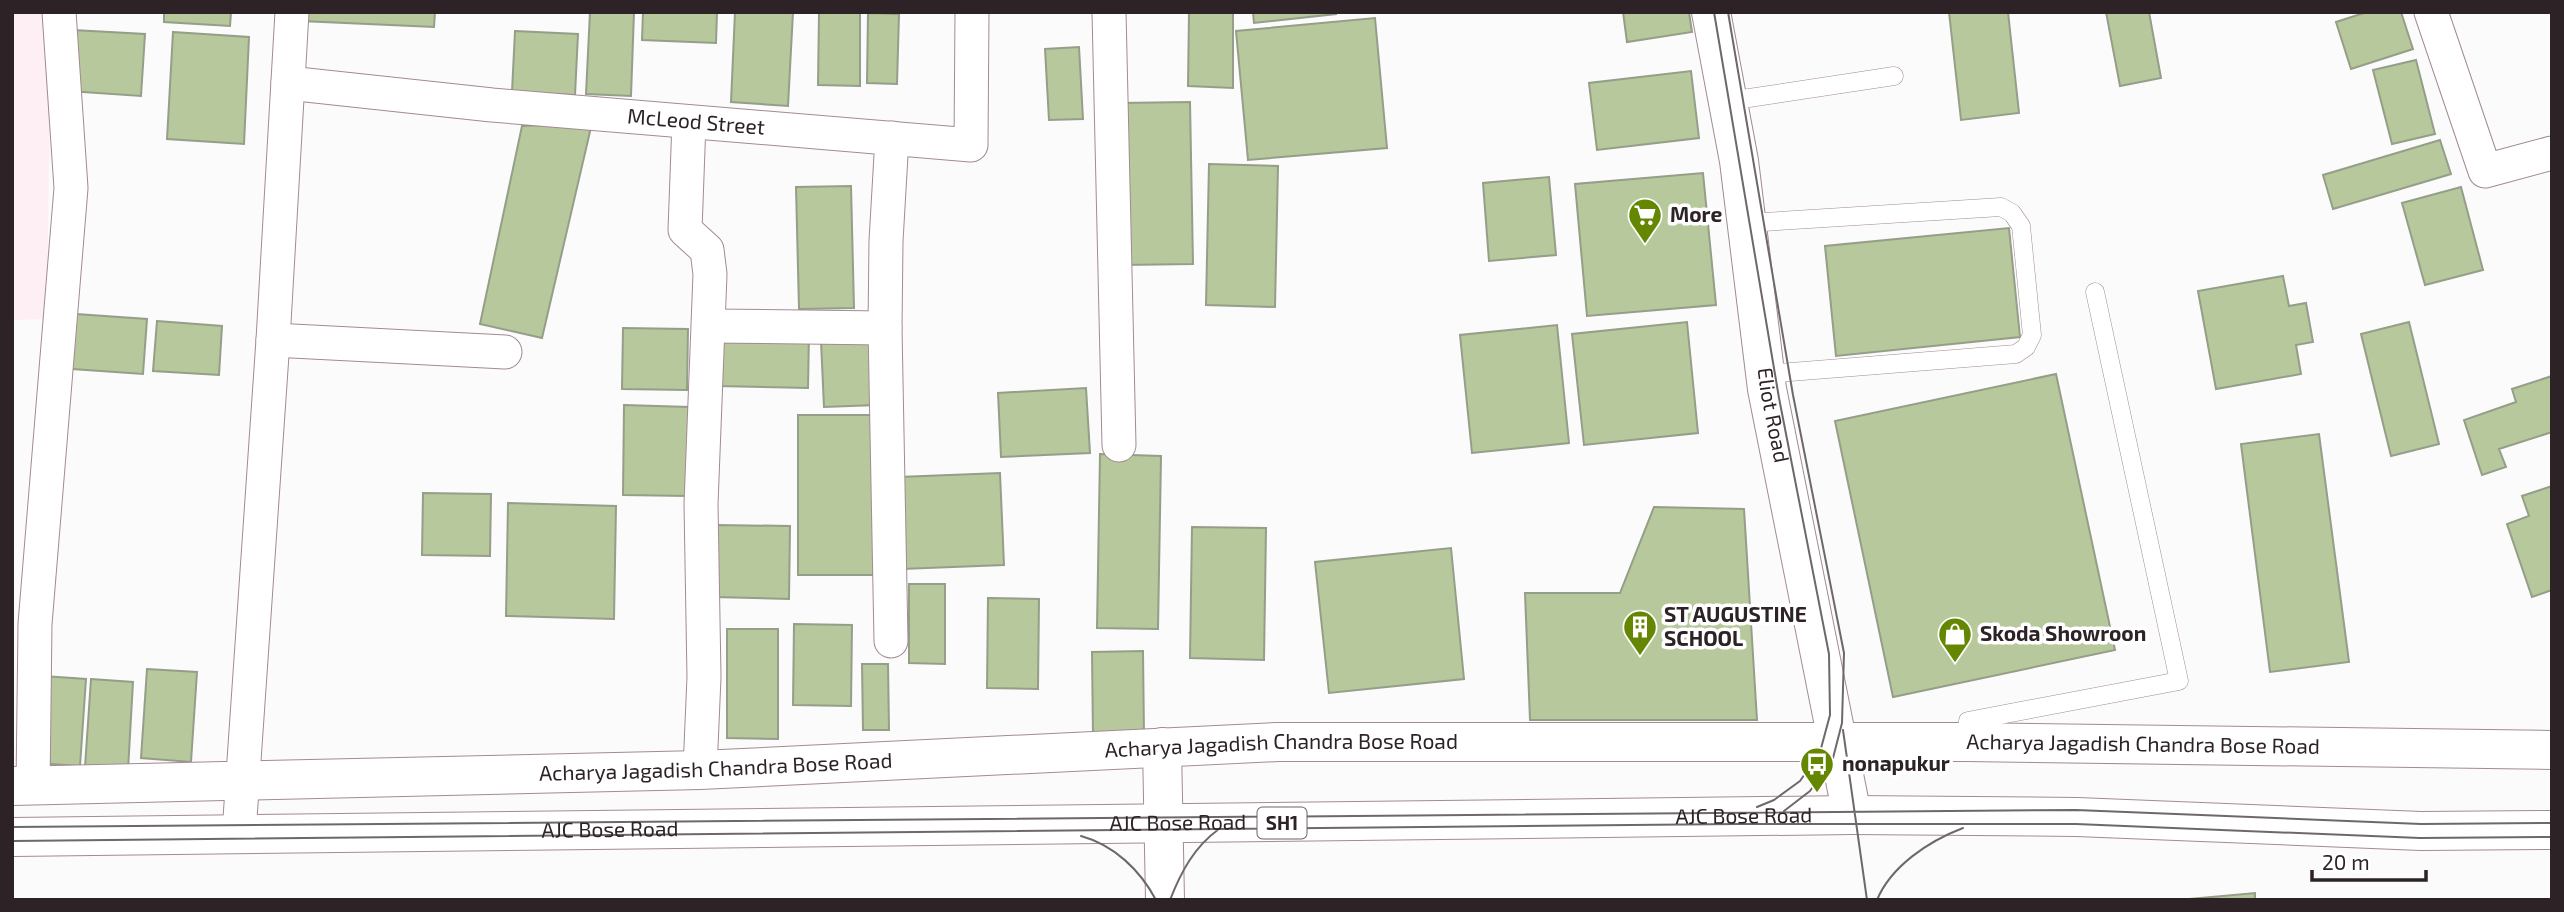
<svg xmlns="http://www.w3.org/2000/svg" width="2564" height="912" viewBox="0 0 2564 912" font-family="'Exo 2',sans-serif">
<rect width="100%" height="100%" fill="#fbfbfb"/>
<path fill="#feeff4" d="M 12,12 L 51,12 L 47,319 L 12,320 Z"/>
<path fill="#b7c89c" stroke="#959e88" stroke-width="2" d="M 164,12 L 231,12 L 230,26 L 164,22 Z
M 302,12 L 435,12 L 434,27 L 301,21 Z
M 590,12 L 634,12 L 631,96 L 586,94 Z
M 643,12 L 717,12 L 716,43 L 642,40 Z
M 735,12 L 793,12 L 788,106 L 731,102 Z
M 819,12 L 860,12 L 860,86 L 818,85 Z
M 1189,12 L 1233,12 L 1233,88 L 1188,86 Z
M 1253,12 L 1336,12 L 1336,14 L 1254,23 Z
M 1623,12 L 1689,12 L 1692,32 L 1627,42 Z
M 1949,12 L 2008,12 L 2019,113 L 1961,120 Z
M 2106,12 L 2149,12 L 2161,78 L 2120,86 Z
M 2367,12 L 2401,12 L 2413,49 L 2351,69 L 2336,22 Z
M 868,13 L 899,14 L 897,84 L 867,83 Z
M 1375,18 L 1387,148 L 1248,160 L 1236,31 Z
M 73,30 L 145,34 L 141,96 L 69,91 Z
M 515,31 L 578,34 L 575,95 L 512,92 Z
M 173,32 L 249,37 L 244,144 L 167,139 Z
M 1079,47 L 1083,119 L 1049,120 L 1045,49 Z
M 2416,60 L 2435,134 L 2392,144 L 2373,70 Z
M 1691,71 L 1699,138 L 1597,150 L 1589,83 Z
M 1190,102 L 1193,264 L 1122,265 L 1119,103 Z
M 592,123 L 542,338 L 480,324 L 522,126 Z
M 2440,140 L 2451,174 L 2333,209 L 2323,175 Z
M 1209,164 L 1278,166 L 1275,307 L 1206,305 Z
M 1703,173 L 1716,305 L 1587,316 L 1575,184 Z
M 1549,177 L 1556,255 L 1489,261 L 1483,183 Z
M 851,186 L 854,308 L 799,309 L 796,187 Z
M 2461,187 L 2483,270 L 2425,285 L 2402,203 Z
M 2009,228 L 2020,337 L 1836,356 L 1825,246 Z
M 2283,276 L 2289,306 L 2306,303 L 2313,342 L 2296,345 L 2301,374 L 2216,389 L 2198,291 Z
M 62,313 L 147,319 L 143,374 L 58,368 Z
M 157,321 L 222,326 L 219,375 L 153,371 Z
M 1687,322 L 1698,433 L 1584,445 L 1572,334 Z
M 2409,322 L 2439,444 L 2391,456 L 2361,334 Z
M 1557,325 L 1569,443 L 1472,453 L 1460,335 Z
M 623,328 L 688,329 L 687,390 L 622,389 Z
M 718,331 L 809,333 L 808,388 L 717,386 Z
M 875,339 L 877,405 L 824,407 L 821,341 Z
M 2056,374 L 2115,650 L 1893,697 L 1835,421 Z
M 2552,376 L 2552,432 L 2499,449 L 2506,467 L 2482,475 L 2464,420 L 2516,402 L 2512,389 Z
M 1086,388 L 1090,453 L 1001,457 L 998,393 Z
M 624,405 L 689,407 L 687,496 L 623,495 Z
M 798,415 L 877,415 L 877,575 L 798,575 Z
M 2319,434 L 2349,662 L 2270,672 L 2241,444 Z
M 1100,454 L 1161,456 L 1158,629 L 1097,628 Z
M 1000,473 L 1004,565 L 902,569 L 899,477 Z
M 2552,486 L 2552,590 L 2532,597 L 2507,524 L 2529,516 L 2522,496 Z
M 423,493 L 491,494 L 490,556 L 422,555 Z
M 508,503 L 616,506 L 614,619 L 506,616 Z
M 1654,507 L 1744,509 L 1757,720 L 1530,720 L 1525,593 L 1620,593 Z
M 716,525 L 790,526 L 789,599 L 714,597 Z
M 1192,527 L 1266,528 L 1264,660 L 1190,658 Z
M 1451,548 L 1464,679 L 1329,693 L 1315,562 Z
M 909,584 L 945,584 L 945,664 L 909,663 Z
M 988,598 L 1039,599 L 1038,689 L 987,688 Z
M 794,624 L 852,625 L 851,706 L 793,705 Z
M 727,629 L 778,629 L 778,739 L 727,738 Z
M 1143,651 L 1144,736 L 1093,737 L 1092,652 Z
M 862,664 L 888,664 L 889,730 L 863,730 Z
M 147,669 L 197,672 L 191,762 L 141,758 Z
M 43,676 L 86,679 L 80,766 L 37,763 Z
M 91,679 L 133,682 L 128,770 L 85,767 Z
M 2255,893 L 2255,900 L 2178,900 Z"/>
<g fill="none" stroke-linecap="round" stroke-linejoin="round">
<g stroke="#a38a93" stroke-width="19">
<path id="service" d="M 1729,101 L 1894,76
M 1747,223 L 2001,207 L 2012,213 L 2021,226 L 2032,335 L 2026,347 L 2016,354 L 1766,374
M 1966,742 L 1968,721 L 2179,681 L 2095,292"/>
</g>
<g stroke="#a38a93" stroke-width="35">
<g id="minor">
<path d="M 1109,12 L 1119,445"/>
<path d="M 2431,12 L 2485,171 L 2552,153"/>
<path id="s1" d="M 288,83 L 492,105 L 971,145 L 972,12"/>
<path d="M 689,122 L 685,230 L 707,250 L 710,274 L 701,504 L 704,677 L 700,770"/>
<path d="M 710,326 L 885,328"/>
<path d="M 273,340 L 505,352"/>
<path d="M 891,641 L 885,328 L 886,241 L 892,138"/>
<path d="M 33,787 L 35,624 L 71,188 L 59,12"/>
<path d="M 239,833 L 273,340 L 292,12"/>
</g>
</g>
<g stroke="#a38a93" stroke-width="40">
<g id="tertiary">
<path id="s2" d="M 1711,12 L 1739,161 L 1767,389 L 1852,815"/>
<path d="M 1162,747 L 1165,900"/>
</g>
</g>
<g stroke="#a38a93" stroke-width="40">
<g id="primary">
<path id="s3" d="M 12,786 L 700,770 L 1278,742 L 1966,742 L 2552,750"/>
<path id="s4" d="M 12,837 L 1852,815 L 2077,817 L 2421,831 L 2552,830"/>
</g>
</g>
<use href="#service" stroke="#fff" stroke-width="18"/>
<use href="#minor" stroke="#fff" stroke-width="33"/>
<use href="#tertiary" stroke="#fff" stroke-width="38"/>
<use href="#primary" stroke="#fff" stroke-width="38"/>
<path stroke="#6e686a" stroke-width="2" d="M 1714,12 L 1779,398 L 1829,654 L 1830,715 L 1820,752 L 1800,781 L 1774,800 L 1757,807
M 1728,12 L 1793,395 L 1844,653 L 1842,723 L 1833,758 L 1810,791 L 1784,811
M 1843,730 L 1867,900
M 12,827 L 2076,810 L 2421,824 L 2552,823
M 1081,836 C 1114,845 1140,870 1156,900
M 12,841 L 1737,824 L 2076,824 L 2420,838 L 2552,837
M 1170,900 C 1181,872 1194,847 1219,829
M 1877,900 C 1891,866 1929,841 1963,828"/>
</g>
<defs>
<g id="supermarket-pin" transform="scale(1.75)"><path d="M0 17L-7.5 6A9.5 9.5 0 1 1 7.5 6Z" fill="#648601" stroke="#fff"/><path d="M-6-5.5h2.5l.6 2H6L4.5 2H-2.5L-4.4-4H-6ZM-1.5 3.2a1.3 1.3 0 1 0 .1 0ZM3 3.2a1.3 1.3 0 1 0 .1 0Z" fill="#fff"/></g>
<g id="building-pin" transform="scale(1.75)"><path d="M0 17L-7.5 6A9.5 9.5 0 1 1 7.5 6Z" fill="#648601" stroke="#fff"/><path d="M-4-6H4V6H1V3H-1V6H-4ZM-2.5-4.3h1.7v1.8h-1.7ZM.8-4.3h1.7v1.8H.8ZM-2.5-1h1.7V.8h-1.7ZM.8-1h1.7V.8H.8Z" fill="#fff"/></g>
<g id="shop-pin" transform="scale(1.75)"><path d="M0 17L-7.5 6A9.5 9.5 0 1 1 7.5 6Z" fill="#648601" stroke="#fff"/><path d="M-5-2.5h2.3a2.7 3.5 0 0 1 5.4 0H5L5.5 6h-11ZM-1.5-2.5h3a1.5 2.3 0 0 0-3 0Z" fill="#fff"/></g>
<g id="bus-pin" transform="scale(1.75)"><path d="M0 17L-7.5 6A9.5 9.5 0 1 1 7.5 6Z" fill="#648601" stroke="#fff"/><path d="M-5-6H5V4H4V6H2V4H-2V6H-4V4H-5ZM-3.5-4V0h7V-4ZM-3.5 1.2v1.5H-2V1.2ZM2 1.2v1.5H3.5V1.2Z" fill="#fff"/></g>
</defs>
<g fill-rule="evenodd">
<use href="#supermarket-pin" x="1645" y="215"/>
<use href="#building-pin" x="1640" y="627"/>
<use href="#shop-pin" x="1955" y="634"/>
<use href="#bus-pin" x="1817" y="764"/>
</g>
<g text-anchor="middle" stroke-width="7" stroke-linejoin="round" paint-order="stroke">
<rect fill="#fff" stroke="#6c6567" stroke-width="2" x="1257.5" y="807.5" width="49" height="31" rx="5"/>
<g font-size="19" font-weight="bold" fill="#2d2326">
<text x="1282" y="830">SH1</text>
</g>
<g font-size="21" fill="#2d2326" stroke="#fff">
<text dy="7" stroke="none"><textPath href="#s1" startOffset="410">McLeod Street</textPath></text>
<text dy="7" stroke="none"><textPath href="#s2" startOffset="408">Eliot Road</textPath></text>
<text dy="7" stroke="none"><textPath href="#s3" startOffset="2132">Acharya Jagadish Chandra Bose Road</textPath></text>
<text dy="7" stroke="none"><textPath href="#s3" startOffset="1270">Acharya Jagadish Chandra Bose Road</textPath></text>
<text dy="7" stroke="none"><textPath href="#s3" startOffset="704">Acharya Jagadish Chandra Bose Road</textPath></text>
<text dy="7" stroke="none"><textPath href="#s4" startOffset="1732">AJC Bose Road</textPath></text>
<text dy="7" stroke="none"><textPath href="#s4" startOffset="1166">AJC Bose Road</textPath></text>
<text dy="7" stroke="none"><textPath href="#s4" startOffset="598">AJC Bose Road</textPath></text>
</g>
<g font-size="21" font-weight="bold" fill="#2d2326" stroke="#fff" text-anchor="start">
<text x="1670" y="222">More</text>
<text x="1664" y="622">ST AUGUSTINE<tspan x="1664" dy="24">SCHOOL</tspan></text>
<text x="1980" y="641">Skoda Showroon</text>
<text x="1842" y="771">nonapukur</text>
</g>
</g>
<rect width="2564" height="912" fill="none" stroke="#2d2326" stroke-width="28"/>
<path d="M2312 870v10h114v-10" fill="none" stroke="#2d2326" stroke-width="3.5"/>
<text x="2322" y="870" font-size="21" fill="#2d2326" stroke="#ffffff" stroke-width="5" paint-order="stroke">20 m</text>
</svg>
